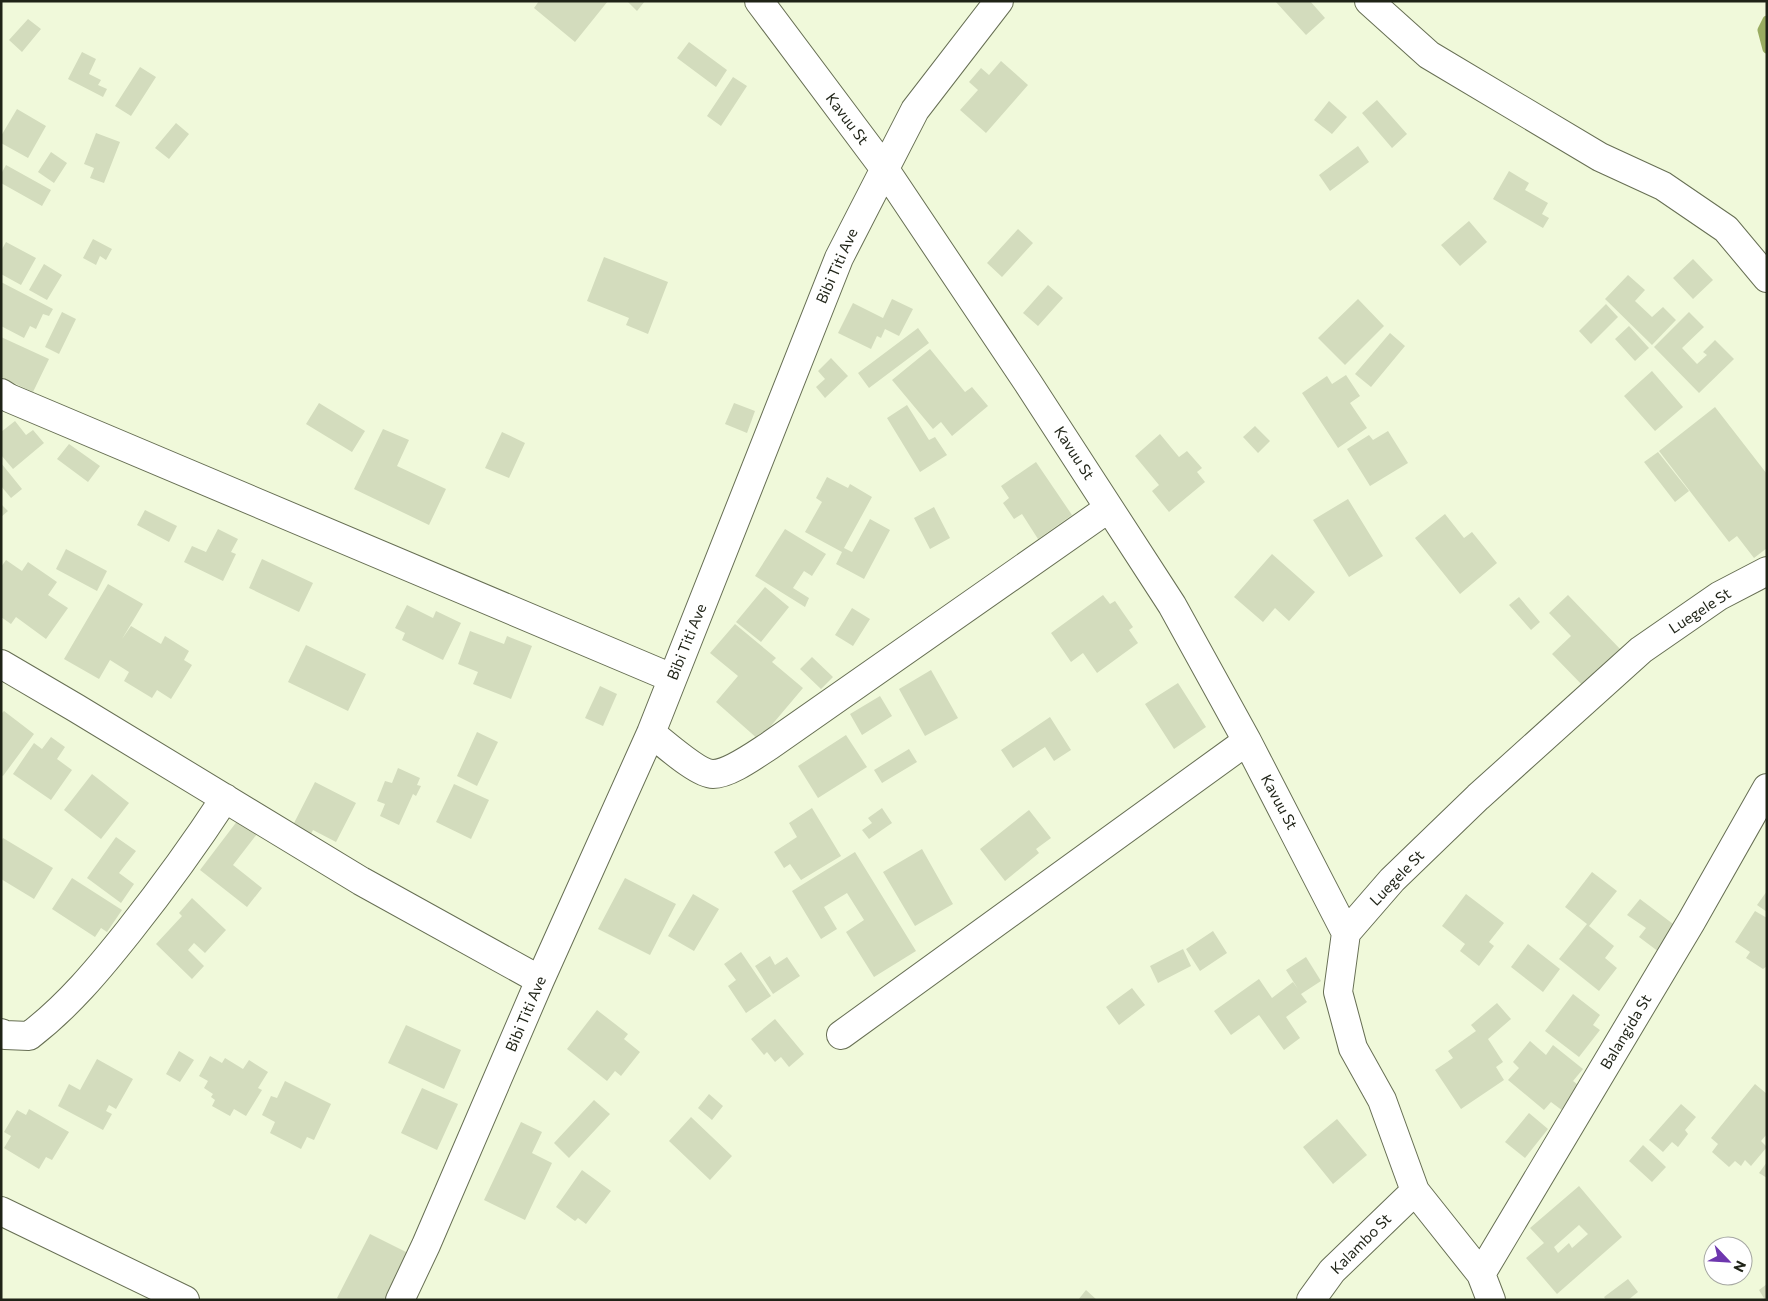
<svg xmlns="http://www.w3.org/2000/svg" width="1768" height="1301" viewBox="0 0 1768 1301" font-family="Commissioner,sans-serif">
<rect width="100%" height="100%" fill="#f0f9da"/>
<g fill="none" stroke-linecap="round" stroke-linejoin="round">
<path stroke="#99ac61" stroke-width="9" d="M 1767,20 L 1762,30 L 1767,49"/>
</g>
<path fill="#d3dcbd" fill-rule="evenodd" d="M 539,1 L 608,1 L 575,42 L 534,8 Z
M 627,1 L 645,1 L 637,11 Z
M 1275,1 L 1310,1 L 1325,18 L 1306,35 Z
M 28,19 L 41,29 L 22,52 L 9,40 Z
M 689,42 L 727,70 L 716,87 L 677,58 Z
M 82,52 L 96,59 L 89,74 L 101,80 L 98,85 L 107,89 L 103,97 L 68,79 Z
M 1001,61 L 1028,85 L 986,133 L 960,110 L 978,90 L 969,82 L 981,68 L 989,75 Z
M 140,67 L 156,77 L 131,116 L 115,106 Z
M 733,77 L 747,86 L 721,126 L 707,116 Z
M 1377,100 L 1407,134 L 1392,148 L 1362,113 Z
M 1329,101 L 1347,117 L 1332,134 L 1314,120 Z
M 17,109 L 46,126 L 28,158 L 1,143 L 1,136 Z
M 176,123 L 189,134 L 169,159 L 155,148 Z
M 96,133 L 120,142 L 104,183 L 90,178 L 94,168 L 84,164 Z
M 1358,146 L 1369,162 L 1330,191 L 1319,175 Z
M 51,152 L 67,163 L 54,183 L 38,172 Z
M 6,165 L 51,190 L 42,206 L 1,183 L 1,174 Z
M 1509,171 L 1529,183 L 1525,190 L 1548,203 L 1542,214 L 1549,218 L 1543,228 L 1493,199 Z
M 1469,221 L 1487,242 L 1460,266 L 1441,245 Z
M 1018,229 L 1033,243 L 1002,277 L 987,263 Z
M 93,239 L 112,249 L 106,260 L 100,256 L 96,265 L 83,258 Z
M 6,242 L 36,258 L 21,285 L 1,274 L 1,251 Z
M 604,257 L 668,282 L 648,334 L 626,325 L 629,318 L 587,301 Z
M 1693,259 L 1713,280 L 1693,299 L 1673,278 Z
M 44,264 L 62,275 L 47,300 L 29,290 Z
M 1628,275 L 1645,290 L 1635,301 L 1652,317 L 1663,307 L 1676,320 L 1652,345 L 1605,299 Z
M 1,282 L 53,309 L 49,316 L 43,314 L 36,329 L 30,326 L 24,338 L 1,326 Z
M 1048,285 L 1063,298 L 1038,326 L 1023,313 Z
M 892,299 L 913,309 L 899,336 L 885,329 L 881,338 L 877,336 L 871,349 L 838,333 L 853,303 L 883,318 Z
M 1358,299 L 1384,326 L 1345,365 L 1318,338 Z
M 1606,304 L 1618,317 L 1591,344 L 1579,331 Z
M 62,312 L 76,319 L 59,354 L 45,347 Z
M 1689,312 L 1704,327 L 1682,348 L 1697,364 L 1707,355 L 1703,352 L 1715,340 L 1734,359 L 1699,393 L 1654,347 Z
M 1629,326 L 1649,348 L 1635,361 L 1615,339 Z
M 918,328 L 929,343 L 869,388 L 858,373 Z
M 1390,333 L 1405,346 L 1371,387 L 1355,374 Z
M 1,337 L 49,359 L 33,392 L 1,377 Z
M 930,349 L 965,392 L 972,387 L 988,406 L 952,436 L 941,422 L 933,429 L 892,380 Z
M 831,358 L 848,376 L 825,398 L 816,387 L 825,379 L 818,371 Z
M 1652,371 L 1683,407 L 1655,431 L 1624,396 Z
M 1346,375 L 1360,396 L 1350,403 L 1367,428 L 1338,448 L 1302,393 L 1327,376 L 1332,384 Z
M 319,403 L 365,431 L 352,452 L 306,424 Z
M 734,403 L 755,411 L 747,433 L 725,424 Z
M 907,405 L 929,440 L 935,437 L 947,455 L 920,472 L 887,418 Z
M 1715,407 L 1767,474 L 1767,548 L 1754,558 L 1737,536 L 1729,542 L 1659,451 Z
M 15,421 L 26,435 L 33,430 L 44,443 L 13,469 L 1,455 L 1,432 Z
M 1255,426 L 1270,441 L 1258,453 L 1243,437 Z
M 383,429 L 409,440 L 397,466 L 446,489 L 429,525 L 354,489 Z
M 1388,431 L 1408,463 L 1370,486 L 1347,449 L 1369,435 L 1373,440 Z
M 502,432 L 525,443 L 509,478 L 485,468 Z
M 1160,434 L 1179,457 L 1187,451 L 1202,468 L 1197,472 L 1205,482 L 1169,512 L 1152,491 L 1159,485 L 1135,456 Z
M 69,444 L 100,466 L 88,482 L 57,459 Z
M 1658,452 L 1689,491 L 1675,502 L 1644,462 Z
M 1036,462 L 1072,515 L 1038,539 L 1022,514 L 1014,519 L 1003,503 L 1009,498 L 1001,486 Z
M 1,463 L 22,489 L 11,498 L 1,486 Z
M 827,477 L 848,488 L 850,484 L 872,497 L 844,548 L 852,552 L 870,519 L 890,530 L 864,579 L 836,564 L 842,552 L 805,532 L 822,502 L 816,498 Z
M 1348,499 L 1383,556 L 1349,577 L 1313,520 Z
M 1,504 L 8,511 L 1,517 Z
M 934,507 L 950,538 L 930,549 L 914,518 Z
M 145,510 L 177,526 L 169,542 L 137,525 Z
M 1445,514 L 1464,538 L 1472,532 L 1497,563 L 1460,594 L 1415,538 Z
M 218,529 L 238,539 L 231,552 L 236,554 L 223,581 L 184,562 L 192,546 L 206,552 Z
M 785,529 L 826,554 L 812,576 L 804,571 L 793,588 L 809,598 L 805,607 L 755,576 Z
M 66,549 L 107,571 L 97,591 L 56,569 Z
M 1272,554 L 1315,592 L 1289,621 L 1275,608 L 1263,622 L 1234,597 Z
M 262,559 L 313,583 L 299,612 L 249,588 Z
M 6,560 L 22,571 L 28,562 L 57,582 L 48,595 L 68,608 L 46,639 L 16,617 L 11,624 L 1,617 L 1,567 Z
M 108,584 L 143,604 L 122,639 L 131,626 L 161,644 L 165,636 L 189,651 L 184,660 L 192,665 L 171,699 L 157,690 L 152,698 L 124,681 L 129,672 L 110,660 L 99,679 L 64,659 Z
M 765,587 L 789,607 L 761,642 L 736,622 Z
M 1103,595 L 1110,604 L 1115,601 L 1133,627 L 1129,630 L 1138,643 L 1097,673 L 1083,653 L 1071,662 L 1051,633 Z
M 1568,595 L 1623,652 L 1586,689 L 1552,654 L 1571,636 L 1549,613 Z
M 1519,597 L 1540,622 L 1531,630 L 1509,605 Z
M 407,605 L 433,618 L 436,611 L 461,623 L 443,660 L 402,640 L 405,633 L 395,628 Z
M 852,608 L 870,619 L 853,646 L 835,635 Z
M 735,624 L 776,658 L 772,662 L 803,688 L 759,740 L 716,702 L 738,676 L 710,653 Z
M 470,631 L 504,644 L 507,636 L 532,646 L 511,699 L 473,684 L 478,672 L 458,664 Z
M 306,645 L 366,674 L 348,711 L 288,682 Z
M 812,657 L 833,677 L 821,689 L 800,669 Z
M 931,670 L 958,718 L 925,736 L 899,689 Z
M 1178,683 L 1206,727 L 1174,749 L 1145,704 Z
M 600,686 L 617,694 L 603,726 L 585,718 Z
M 880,696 L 892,716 L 862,735 L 850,714 Z
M 4,711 L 34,734 L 3,776 L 1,775 L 1,714 Z
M 1050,717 L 1071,750 L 1054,761 L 1045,747 L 1013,768 L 1001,750 Z
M 477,732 L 498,742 L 477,786 L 457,776 Z
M 846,735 L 867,767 L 818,798 L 798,766 Z
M 51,737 L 65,747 L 57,759 L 72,770 L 51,800 L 13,774 L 34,743 L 42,749 Z
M 909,749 L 917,762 L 882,783 L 874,770 Z
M 398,768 L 420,778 L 417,785 L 421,786 L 416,796 L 413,794 L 399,825 L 380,816 L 385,804 L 377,801 L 385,781 L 392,783 Z
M 92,774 L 129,803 L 101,839 L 64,810 Z
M 315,782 L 356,803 L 336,842 L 313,830 L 311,834 L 293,825 Z
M 454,784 L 489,800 L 471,839 L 436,822 Z
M 812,808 L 841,856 L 801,880 L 790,864 L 784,868 L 774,852 L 797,837 L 789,823 Z
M 882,808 L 892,823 L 869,839 L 862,830 L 872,823 L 868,818 Z
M 1029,810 L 1051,838 L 1036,849 L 1039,853 L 1005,881 L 980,849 Z
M 238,820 L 257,834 L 233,865 L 262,888 L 247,907 L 200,870 Z
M 116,837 L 136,851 L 119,873 L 134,884 L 121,903 L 87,878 Z
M 3,838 L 53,868 L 34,899 L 1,879 L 1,841 Z
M 922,849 L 953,904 L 915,926 L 883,872 Z
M 855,852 L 916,951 L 874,977 L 846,932 L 864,920 L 847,893 L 824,907 L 837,929 L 821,939 L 792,891 Z
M 1592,872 L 1617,891 L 1589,926 L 1614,946 L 1605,958 L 1617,968 L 1599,991 L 1559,959 L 1587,924 L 1565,907 Z
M 72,878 L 122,910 L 107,932 L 101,928 L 95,937 L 52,909 Z
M 625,878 L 676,904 L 650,955 L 598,929 Z
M 1767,891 L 1767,912 L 1757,905 Z
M 693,894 L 719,909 L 694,951 L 668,936 Z
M 1466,894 L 1504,923 L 1489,942 L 1494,946 L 1479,966 L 1460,951 L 1465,944 L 1442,926 Z
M 192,898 L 226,930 L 205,953 L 194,943 L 188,950 L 204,966 L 192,979 L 156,944 L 182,916 L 179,913 Z
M 1640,899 L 1681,930 L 1663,955 L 1639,937 L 1646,928 L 1627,915 Z
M 1755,911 L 1767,918 L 1767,966 L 1763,969 L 1746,958 L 1750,952 L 1735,942 Z
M 1213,931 L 1227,953 L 1200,971 L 1186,949 Z
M 1528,944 L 1560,969 L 1543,992 L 1511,967 Z
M 1183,949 L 1191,966 L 1158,983 L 1150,966 Z
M 741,952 L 771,996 L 746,1013 L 728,986 L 736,980 L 724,964 Z
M 770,956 L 775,965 L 787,957 L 800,976 L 773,994 L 755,966 Z
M 1306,957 L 1321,981 L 1301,994 L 1307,1002 L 1286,1017 L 1300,1038 L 1284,1050 L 1259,1015 L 1231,1035 L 1214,1011 L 1259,979 L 1272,998 L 1293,982 L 1298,989 L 1286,970 Z
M 1132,988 L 1145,1005 L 1119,1025 L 1106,1007 Z
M 1573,994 L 1600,1015 L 1593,1025 L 1600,1030 L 1579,1057 L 1545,1031 Z
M 1497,1003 L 1511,1019 L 1488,1039 L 1503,1062 L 1496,1067 L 1504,1080 L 1461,1109 L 1435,1070 L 1453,1058 L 1448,1051 L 1476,1031 L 1471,1025 Z
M 597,1010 L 628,1034 L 624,1039 L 640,1052 L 621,1076 L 615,1071 L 607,1081 L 567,1049 Z
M 775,1019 L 804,1054 L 789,1067 L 781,1057 L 775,1062 L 767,1052 L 764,1055 L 751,1039 Z
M 406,1025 L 461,1050 L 444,1089 L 388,1063 Z
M 1530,1041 L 1546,1055 L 1553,1045 L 1583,1069 L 1573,1081 L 1582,1088 L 1563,1111 L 1551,1102 L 1544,1110 L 1508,1080 L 1519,1068 L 1513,1062 Z
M 179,1051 L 194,1060 L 180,1082 L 166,1074 Z
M 210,1056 L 222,1063 L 225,1058 L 243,1069 L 249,1060 L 268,1072 L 258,1088 L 262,1090 L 246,1116 L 234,1109 L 230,1116 L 212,1106 L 215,1100 L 211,1097 L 213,1094 L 204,1088 L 208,1081 L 199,1076 Z
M 97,1059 L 133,1079 L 116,1109 L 109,1105 L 106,1111 L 112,1114 L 103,1130 L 58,1106 L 69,1084 L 80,1090 Z
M 285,1081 L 331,1104 L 314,1140 L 307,1137 L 301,1149 L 270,1133 L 275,1122 L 262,1115 L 271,1096 L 277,1098 Z
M 1755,1084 L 1767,1094 L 1767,1134 L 1761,1141 L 1767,1147 L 1751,1166 L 1745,1160 L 1741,1166 L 1735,1161 L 1729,1167 L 1712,1152 L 1718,1144 L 1711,1138 Z
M 422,1088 L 458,1104 L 437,1150 L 401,1133 Z
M 709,1094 L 723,1106 L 712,1120 L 698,1108 Z
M 594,1100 L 610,1114 L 569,1158 L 554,1143 Z
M 1681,1104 L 1696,1117 L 1685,1130 L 1688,1134 L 1678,1147 L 1672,1142 L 1663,1152 L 1649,1140 Z
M 29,1109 L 69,1132 L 52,1160 L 46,1157 L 39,1169 L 4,1148 L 11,1136 L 4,1132 L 17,1110 L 26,1115 Z
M 1529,1113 L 1548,1129 L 1525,1158 L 1505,1142 Z
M 691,1117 L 732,1156 L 710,1180 L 669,1141 Z
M 1337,1119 L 1367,1155 L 1333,1184 L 1303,1147 Z
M 521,1122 L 542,1132 L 532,1153 L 552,1163 L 525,1220 L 484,1200 Z
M 1643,1145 L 1666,1167 L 1652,1182 L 1629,1161 Z
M 1767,1162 L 1767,1178 L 1759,1173 Z
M 582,1170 L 611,1191 L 586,1224 L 578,1218 L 575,1221 L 556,1207 Z
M 1579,1186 L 1622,1237 L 1557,1294 L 1526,1258 L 1544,1243 L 1530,1228 ZM 1579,1225 L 1588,1234 L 1572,1248 L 1569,1243 L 1558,1253 L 1554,1247 Z
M 370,1234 L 408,1253 L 384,1300 L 340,1300 L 337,1298 Z
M 1628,1279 L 1638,1292 L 1628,1300 L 1606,1300 L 1604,1297 Z
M 1767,1284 L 1767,1300 L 1765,1300 L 1759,1290 Z
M 1086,1290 L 1097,1300 L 1078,1300 Z"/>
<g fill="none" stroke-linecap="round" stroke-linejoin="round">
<g stroke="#676f54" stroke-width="30">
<path id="minor" d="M 759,1 L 884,168 L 1028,383 L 1172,605 L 1247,741 L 1346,933
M 1369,1 L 1429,55 L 1600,157 L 1663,186 L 1726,229 L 1767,278
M 1,393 L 9,398 L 672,678
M 1,664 L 76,708 L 361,881 L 540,980
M 651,733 C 664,743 698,774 713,774 C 729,774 755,755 769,746 L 1109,508
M 1,1033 L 5,1035 L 29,1036 C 68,1006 98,970 129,931 C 163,888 195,844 225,798
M 841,1035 L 1247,741
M 1,1211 L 185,1300
M 1481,1274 L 1691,922 L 1767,788
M 400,1300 L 426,1245 L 540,980 L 651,733 L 839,258 L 915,110 L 999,1
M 1311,1300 L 1332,1271 L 1415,1191
M 1491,1300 L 1481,1274 L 1415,1191 L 1382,1100 L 1353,1048 L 1338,992 L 1346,933 L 1392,880 L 1478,797 L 1641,650 L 1719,596 L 1767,571"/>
</g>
<use href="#minor" stroke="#fff" stroke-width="28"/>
</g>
<g text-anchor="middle" stroke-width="5" stroke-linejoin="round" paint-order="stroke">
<g font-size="15" fill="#1f2317" stroke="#fff">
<text transform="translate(847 119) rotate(53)" y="5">Kavuu St</text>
<text transform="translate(837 266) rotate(-66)" y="5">Bibi Titi Ave</text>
<text transform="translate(1074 453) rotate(57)" y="5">Kavuu St</text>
<text transform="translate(1700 611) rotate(-33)" y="5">Luegele St</text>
<text transform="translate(687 642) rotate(-68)" y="5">Bibi Titi Ave</text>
<text transform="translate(1279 802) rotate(62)" y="5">Kavuu St</text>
<text transform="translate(1397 878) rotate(-46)" y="5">Luegele St</text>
<text transform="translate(526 1014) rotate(-67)" y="5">Bibi Titi Ave</text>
<text transform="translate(1626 1032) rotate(-59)" y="5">Balangida St</text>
<text transform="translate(1361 1244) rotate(-45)" y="5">Kalambo St</text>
</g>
</g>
<rect width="1768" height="1301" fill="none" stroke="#1f2317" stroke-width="5"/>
<g transform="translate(1728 1261) rotate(115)"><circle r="24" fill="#ffffff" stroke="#a5a7a2"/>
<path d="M0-4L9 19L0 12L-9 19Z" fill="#6e37ae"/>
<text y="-8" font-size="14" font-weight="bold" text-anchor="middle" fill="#1f2317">N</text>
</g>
</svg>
